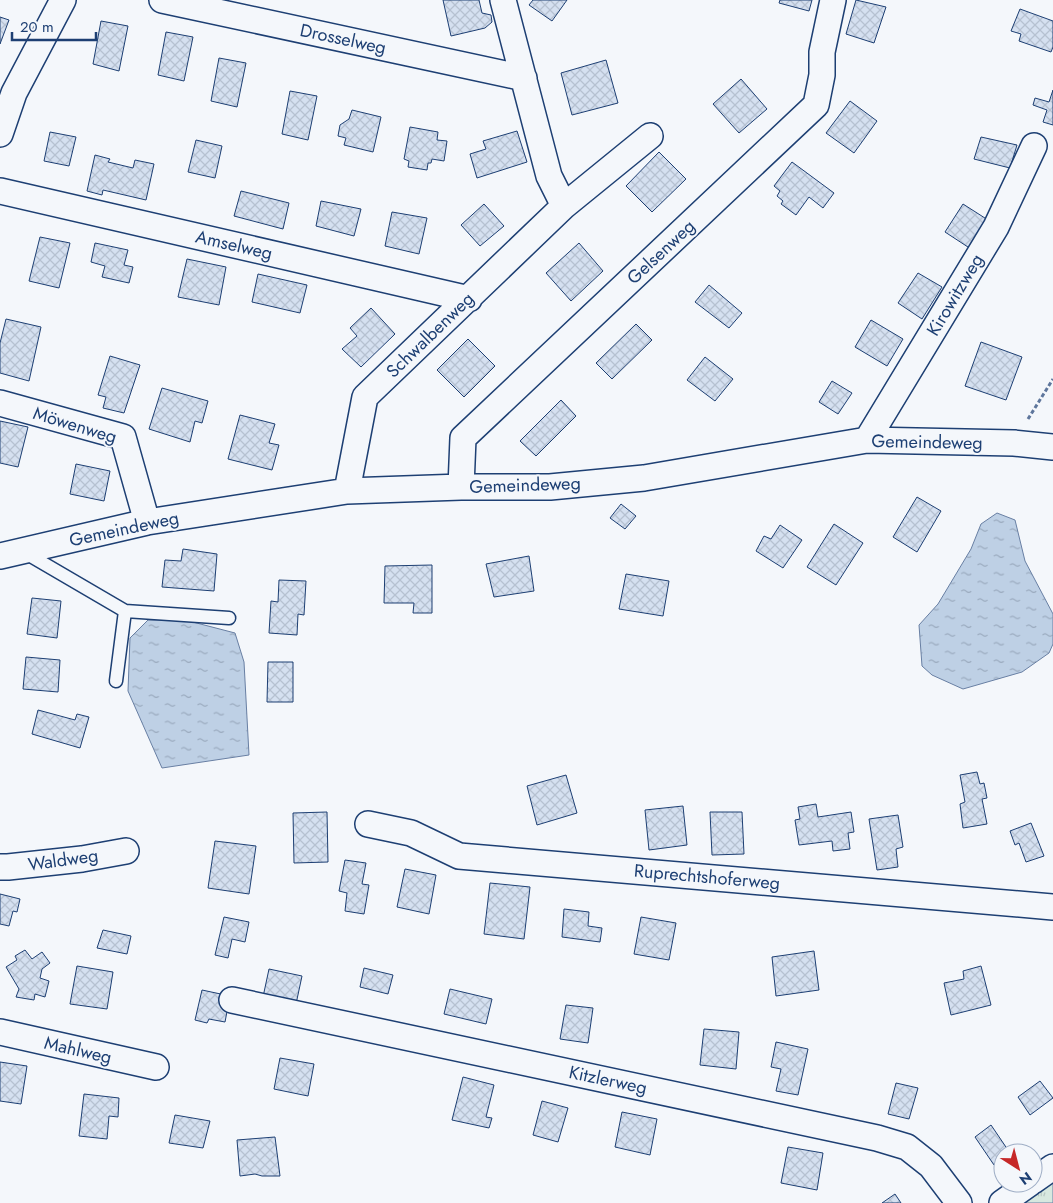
<svg xmlns="http://www.w3.org/2000/svg" width="1053" height="1203" viewBox="0 0 1053 1203" font-family="Jost,sans-serif">
<defs>
<pattern id="grass-tufts" width="24" height="20" patternUnits="userSpaceOnUse" patternTransform="scale(1.25)"><rect width="24" height="20" fill="#d7e8df"/><path d="M3 7l-1-3M5 7V3M7 7l1-3M15 17l-1-3M17 17v-4M19 17l1-3" fill="none" stroke="#b8c8c3"/></pattern>
<pattern id="water-ripples" width="26" height="14" patternUnits="userSpaceOnUse" patternTransform="scale(1.25)"><rect width="26" height="14" fill="#bed0e5"/><path d="M2 4q2-2 4 0t4 0M15 11q2-2 4 0t4 0" fill="none" stroke="#9aaabe"/></pattern>
<pattern id="building-cross-hatch" width="8" height="8" patternUnits="userSpaceOnUse" patternTransform="scale(1.25)"><rect width="8" height="8" fill="#d5e0f0"/><path d="M0 0l8 8M0 8l8-8" fill="none" stroke="#b6c1d1"/></pattern>
</defs>
<rect width="100%" height="100%" fill="#f4f7fb"/>
<path fill="url(#grass-tufts)" stroke="#687fa3" d="M 1053,1181 L 1053,1203 L 1023,1203 Z"/>
<path fill="url(#water-ripples)" stroke="#687fa3" d="M 997,513 L 1015,520 L 1025,561 L 1053,614 L 1053,644 L 1049,653 L 1022,672 L 963,689 L 932,675 L 922,666 L 919,625 L 938,604 L 971,549 L 981,524 Z
M 148,620 L 185,620 L 235,633 L 244,662 L 249,755 L 162,768 L 128,691 L 130,638 Z"/>
<path fill="url(#building-cross-hatch)" stroke="#1d3f73" d="M 443,0 L 479,0 L 482,13 L 491,15 L 492,22 L 485,28 L 451,36 Z
M 533,0 L 567,0 L 552,21 L 529,5 Z
M 780,0 L 812,0 L 809,11 L 779,3 Z
M 856,0 L 886,7 L 874,43 L 846,34 Z
M 1020,9 L 1053,21 L 1053,47 L 1051,52 L 1019,41 L 1021,34 L 1011,31 Z
M 0,17 L 9,20 L 0,44 Z
M 101,21 L 128,26 L 119,71 L 93,64 Z
M 166,32 L 193,37 L 184,81 L 158,75 Z
M 219,58 L 246,63 L 237,107 L 211,101 Z
M 606,60 L 618,103 L 572,115 L 561,73 Z
M 741,79 L 767,109 L 739,133 L 713,104 Z
M 1053,90 L 1053,125 L 1043,122 L 1047,110 L 1033,105 L 1035,98 L 1049,102 Z
M 290,91 L 317,96 L 308,140 L 282,134 Z
M 850,101 L 877,121 L 854,153 L 826,133 Z
M 352,110 L 381,117 L 373,152 L 344,145 L 346,138 L 338,136 L 340,125 L 349,119 Z
M 410,127 L 438,132 L 437,140 L 447,141 L 444,161 L 432,159 L 431,163 L 428,163 L 427,170 L 408,167 L 409,161 L 404,159 Z
M 517,131 L 527,162 L 477,178 L 470,154 L 486,149 L 483,141 Z
M 50,132 L 76,137 L 69,166 L 44,161 Z
M 981,137 L 1017,145 L 1010,168 L 974,159 Z
M 196,140 L 222,146 L 215,178 L 188,172 Z
M 659,152 L 686,179 L 652,212 L 626,186 Z
M 95,155 L 110,159 L 108,162 L 133,168 L 135,160 L 154,164 L 146,200 L 103,190 L 102,195 L 87,191 Z
M 792,162 L 834,193 L 823,208 L 809,197 L 796,215 L 781,204 L 783,201 L 777,196 L 780,191 L 774,186 Z
M 241,191 L 289,203 L 283,229 L 234,216 Z
M 321,201 L 361,209 L 354,236 L 316,226 Z
M 484,204 L 504,226 L 480,246 L 461,225 Z
M 963,204 L 988,220 L 971,249 L 945,232 Z
M 392,212 L 427,218 L 419,254 L 385,246 Z
M 40,237 L 70,243 L 59,288 L 29,281 Z
M 95,243 L 128,250 L 124,265 L 133,267 L 129,283 L 102,277 L 105,266 L 91,262 Z
M 579,243 L 603,271 L 571,301 L 546,273 Z
M 187,259 L 226,267 L 219,305 L 178,297 Z
M 918,273 L 942,287 L 922,319 L 898,303 Z
M 258,274 L 307,285 L 300,313 L 252,302 Z
M 709,285 L 742,313 L 729,328 L 695,302 Z
M 371,308 L 395,334 L 361,367 L 342,349 L 357,336 L 350,328 Z
M 6,319 L 41,327 L 29,381 L 0,373 L 0,343 Z
M 871,320 L 903,339 L 887,366 L 855,347 Z
M 636,324 L 652,340 L 612,379 L 596,363 Z
M 468,339 L 495,366 L 464,397 L 437,370 Z
M 981,342 L 1022,357 L 1006,400 L 965,386 Z
M 110,356 L 140,365 L 124,413 L 103,408 L 106,397 L 98,395 Z
M 705,357 L 733,379 L 715,401 L 687,380 Z
M 832,381 L 852,393 L 838,414 L 819,402 Z
M 162,388 L 208,401 L 202,423 L 195,421 L 190,442 L 149,429 Z
M 561,400 L 576,416 L 536,456 L 520,441 Z
M 240,415 L 275,424 L 269,443 L 279,445 L 272,470 L 228,459 Z
M 0,421 L 28,427 L 18,467 L 0,463 Z
M 76,464 L 110,471 L 104,501 L 70,494 Z
M 917,497 L 941,511 L 917,552 L 893,537 Z
M 621,504 L 636,516 L 625,529 L 610,518 Z
M 834,524 L 863,543 L 836,585 L 807,567 Z
M 780,525 L 802,540 L 783,568 L 756,551 L 764,536 L 771,539 Z
M 183,549 L 217,554 L 214,591 L 162,587 L 165,560 L 181,561 Z
M 529,556 L 534,591 L 494,597 L 486,564 Z
M 432,565 L 432,613 L 413,613 L 414,603 L 384,603 L 385,566 Z
M 626,574 L 669,581 L 663,616 L 619,609 Z
M 279,580 L 306,581 L 304,615 L 298,614 L 297,635 L 269,633 L 271,601 L 278,602 Z
M 32,598 L 61,601 L 57,638 L 27,634 Z
M 26,657 L 60,660 L 58,692 L 23,689 Z
M 268,662 L 293,662 L 293,702 L 267,702 Z
M 38,710 L 75,720 L 77,714 L 89,717 L 80,748 L 32,734 Z
M 977,772 L 980,784 L 984,783 L 987,798 L 982,799 L 987,824 L 963,828 L 960,804 L 965,802 L 960,775 Z
M 566,775 L 577,813 L 537,825 L 527,786 Z
M 816,804 L 818,817 L 851,812 L 854,832 L 848,833 L 850,849 L 833,851 L 832,841 L 799,845 L 795,820 L 800,819 L 798,807 Z
M 683,806 L 687,845 L 649,850 L 645,810 Z
M 327,812 L 328,862 L 294,863 L 293,813 Z
M 710,812 L 742,812 L 744,854 L 712,855 Z
M 898,815 L 903,847 L 896,849 L 898,867 L 877,870 L 869,819 Z
M 1031,823 L 1044,856 L 1026,862 L 1019,843 L 1015,845 L 1010,831 Z
M 215,841 L 256,846 L 249,894 L 208,888 Z
M 345,860 L 366,863 L 362,884 L 369,885 L 364,914 L 345,911 L 347,893 L 339,891 Z
M 405,869 L 436,875 L 429,914 L 397,907 Z
M 490,883 L 530,887 L 524,939 L 484,934 Z
M 0,894 L 20,899 L 17,912 L 13,911 L 9,926 L 0,924 Z
M 564,909 L 589,912 L 588,926 L 602,928 L 600,942 L 562,937 Z
M 224,917 L 249,922 L 245,942 L 232,939 L 228,958 L 215,955 Z
M 641,917 L 676,923 L 669,960 L 634,954 Z
M 103,930 L 131,936 L 127,954 L 97,948 Z
M 25,950 L 32,959 L 42,952 L 50,963 L 42,969 L 40,978 L 49,981 L 45,997 L 35,994 L 34,1000 L 16,997 L 19,989 L 6,967 L 17,960 L 15,956 Z
M 814,951 L 819,990 L 776,996 L 772,957 Z
M 77,966 L 113,972 L 107,1009 L 70,1004 Z
M 981,966 L 991,1005 L 951,1015 L 944,983 L 964,979 L 963,971 Z
M 364,968 L 393,975 L 388,994 L 360,987 Z
M 269,969 L 302,976 L 296,1004 L 263,997 Z
M 450,989 L 492,999 L 486,1024 L 444,1014 Z
M 202,990 L 230,996 L 225,1022 L 209,1019 L 207,1023 L 195,1020 Z
M 566,1005 L 593,1008 L 588,1043 L 560,1039 Z
M 704,1029 L 739,1032 L 736,1069 L 700,1065 Z
M 776,1042 L 808,1049 L 798,1095 L 776,1091 L 781,1069 L 771,1067 Z
M 280,1058 L 314,1064 L 308,1096 L 274,1089 Z
M 0,1062 L 27,1066 L 21,1104 L 0,1101 Z
M 463,1077 L 494,1085 L 486,1117 L 492,1118 L 489,1128 L 452,1120 Z
M 1040,1081 L 1053,1098 L 1030,1115 L 1018,1097 Z
M 896,1083 L 918,1088 L 909,1119 L 888,1114 Z
M 84,1094 L 119,1098 L 118,1117 L 109,1116 L 107,1139 L 79,1136 Z
M 542,1101 L 568,1108 L 558,1142 L 533,1135 Z
M 622,1112 L 657,1119 L 650,1155 L 615,1147 Z
M 175,1115 L 210,1121 L 203,1148 L 169,1143 Z
M 991,1125 L 1010,1153 L 1003,1153 L 1003,1159 L 994,1165 L 975,1137 Z
M 275,1137 L 280,1176 L 262,1176 L 255,1174 L 240,1176 L 237,1140 Z
M 788,1147 L 823,1153 L 817,1190 L 781,1183 Z
M 895,1194 L 901,1203 L 882,1203 Z"/>
<g fill="none" stroke-linecap="round" stroke-linejoin="round">
<g stroke="#1d3f73" stroke-width="15">
<path id="lane" d="M 24,552 L 125,611 L 229,618
M 116,681 L 125,611"/>
</g>
<g stroke="#1d3f73" stroke-width="28">
<path id="street" d="M 162,0 L 524,78
M 0,134 L 14,93 L 63,0
M 0,191 L 469,299
M 564,206 L 650,136
M 0,403 L 123,437 L 147,522
M 867,440 L 996,227 L 1034,146
M 461,487 L 463,438 L 816,105 L 822,75 L 822,52 L 833,0
M 347,491 L 365,397 L 564,206 L 549,176 L 503,0
M 0,556 L 147,522 L 347,491 L 461,487 L 550,487 L 644,478 L 867,440 L 1014,443 L 1053,447
M 368,824 L 411,833 L 459,856 L 1053,907
M 0,867 L 8,867 L 82,859 L 126,851
M 232,1000 L 877,1138 L 907,1147 L 931,1166 L 959,1203
M 0,1032 L 156,1067
M 1033,1181 L 1053,1167
M 1002,1203 L 1030,1183"/>
</g>
<path stroke="#5e769c" stroke-width="3" stroke-dasharray="4 2.5" stroke-linecap="butt" d="M 1028,419 L 1053,379"/>
<use href="#lane" stroke="#f4f7fb" stroke-width="12"/>
<use href="#street" stroke="#f4f7fb" stroke-width="25"/>
</g>
<g text-anchor="middle" stroke-width="4" stroke-linejoin="round" paint-order="stroke">
<g font-size="18" fill="#1d3f73" stroke="#f4f7fb">
<text transform="translate(343 39) rotate(12)" y="6">Drosselweg</text>
<text transform="translate(234 245) rotate(13)" y="6">Amselweg</text>
<text transform="translate(661 252) rotate(-43)" y="6">Gelsenweg</text>
<text transform="translate(955 295) rotate(-59)" y="6">Kirowitzweg</text>
<text transform="translate(430 335) rotate(-44)" y="6">Schwalbenweg</text>
<text transform="translate(75 425) rotate(17)" y="6">Möwenweg</text>
<text transform="translate(927 442) rotate(1)" y="6">Gemeindeweg</text>
<text transform="translate(525 485) rotate(-2)" y="6">Gemeindeweg</text>
<text transform="translate(124 529) rotate(-12)" y="6">Gemeindeweg</text>
<text transform="translate(63 860) rotate(-8)" y="6">Waldweg</text>
<text transform="translate(707 877) rotate(5)" y="6">Ruprechtshoferweg</text>
<text transform="translate(78 1050) rotate(13)" y="6">Mahlweg</text>
<text transform="translate(608 1080) rotate(12)" y="6">Kitzlerweg</text>
</g>
</g>
<g transform="translate(1018 1168) rotate(144)"><circle r="24" fill="#f4f7fb" stroke="#9eadc5"/>
<path d="M0-4L9 19L0 12L-9 19Z" fill="#c62828"/>
<text y="-8" font-size="14" font-weight="bold" text-anchor="middle" fill="#1d3f73">N</text>
</g>
<path d="M12 32v8h84v-8" fill="none" stroke="#1d3f73" stroke-width="2.5"/>
<text x="20" y="32" font-size="15" fill="#1d3f73" stroke="#f4f7fb" stroke-width="4" paint-order="stroke">20 m</text>
</svg>
